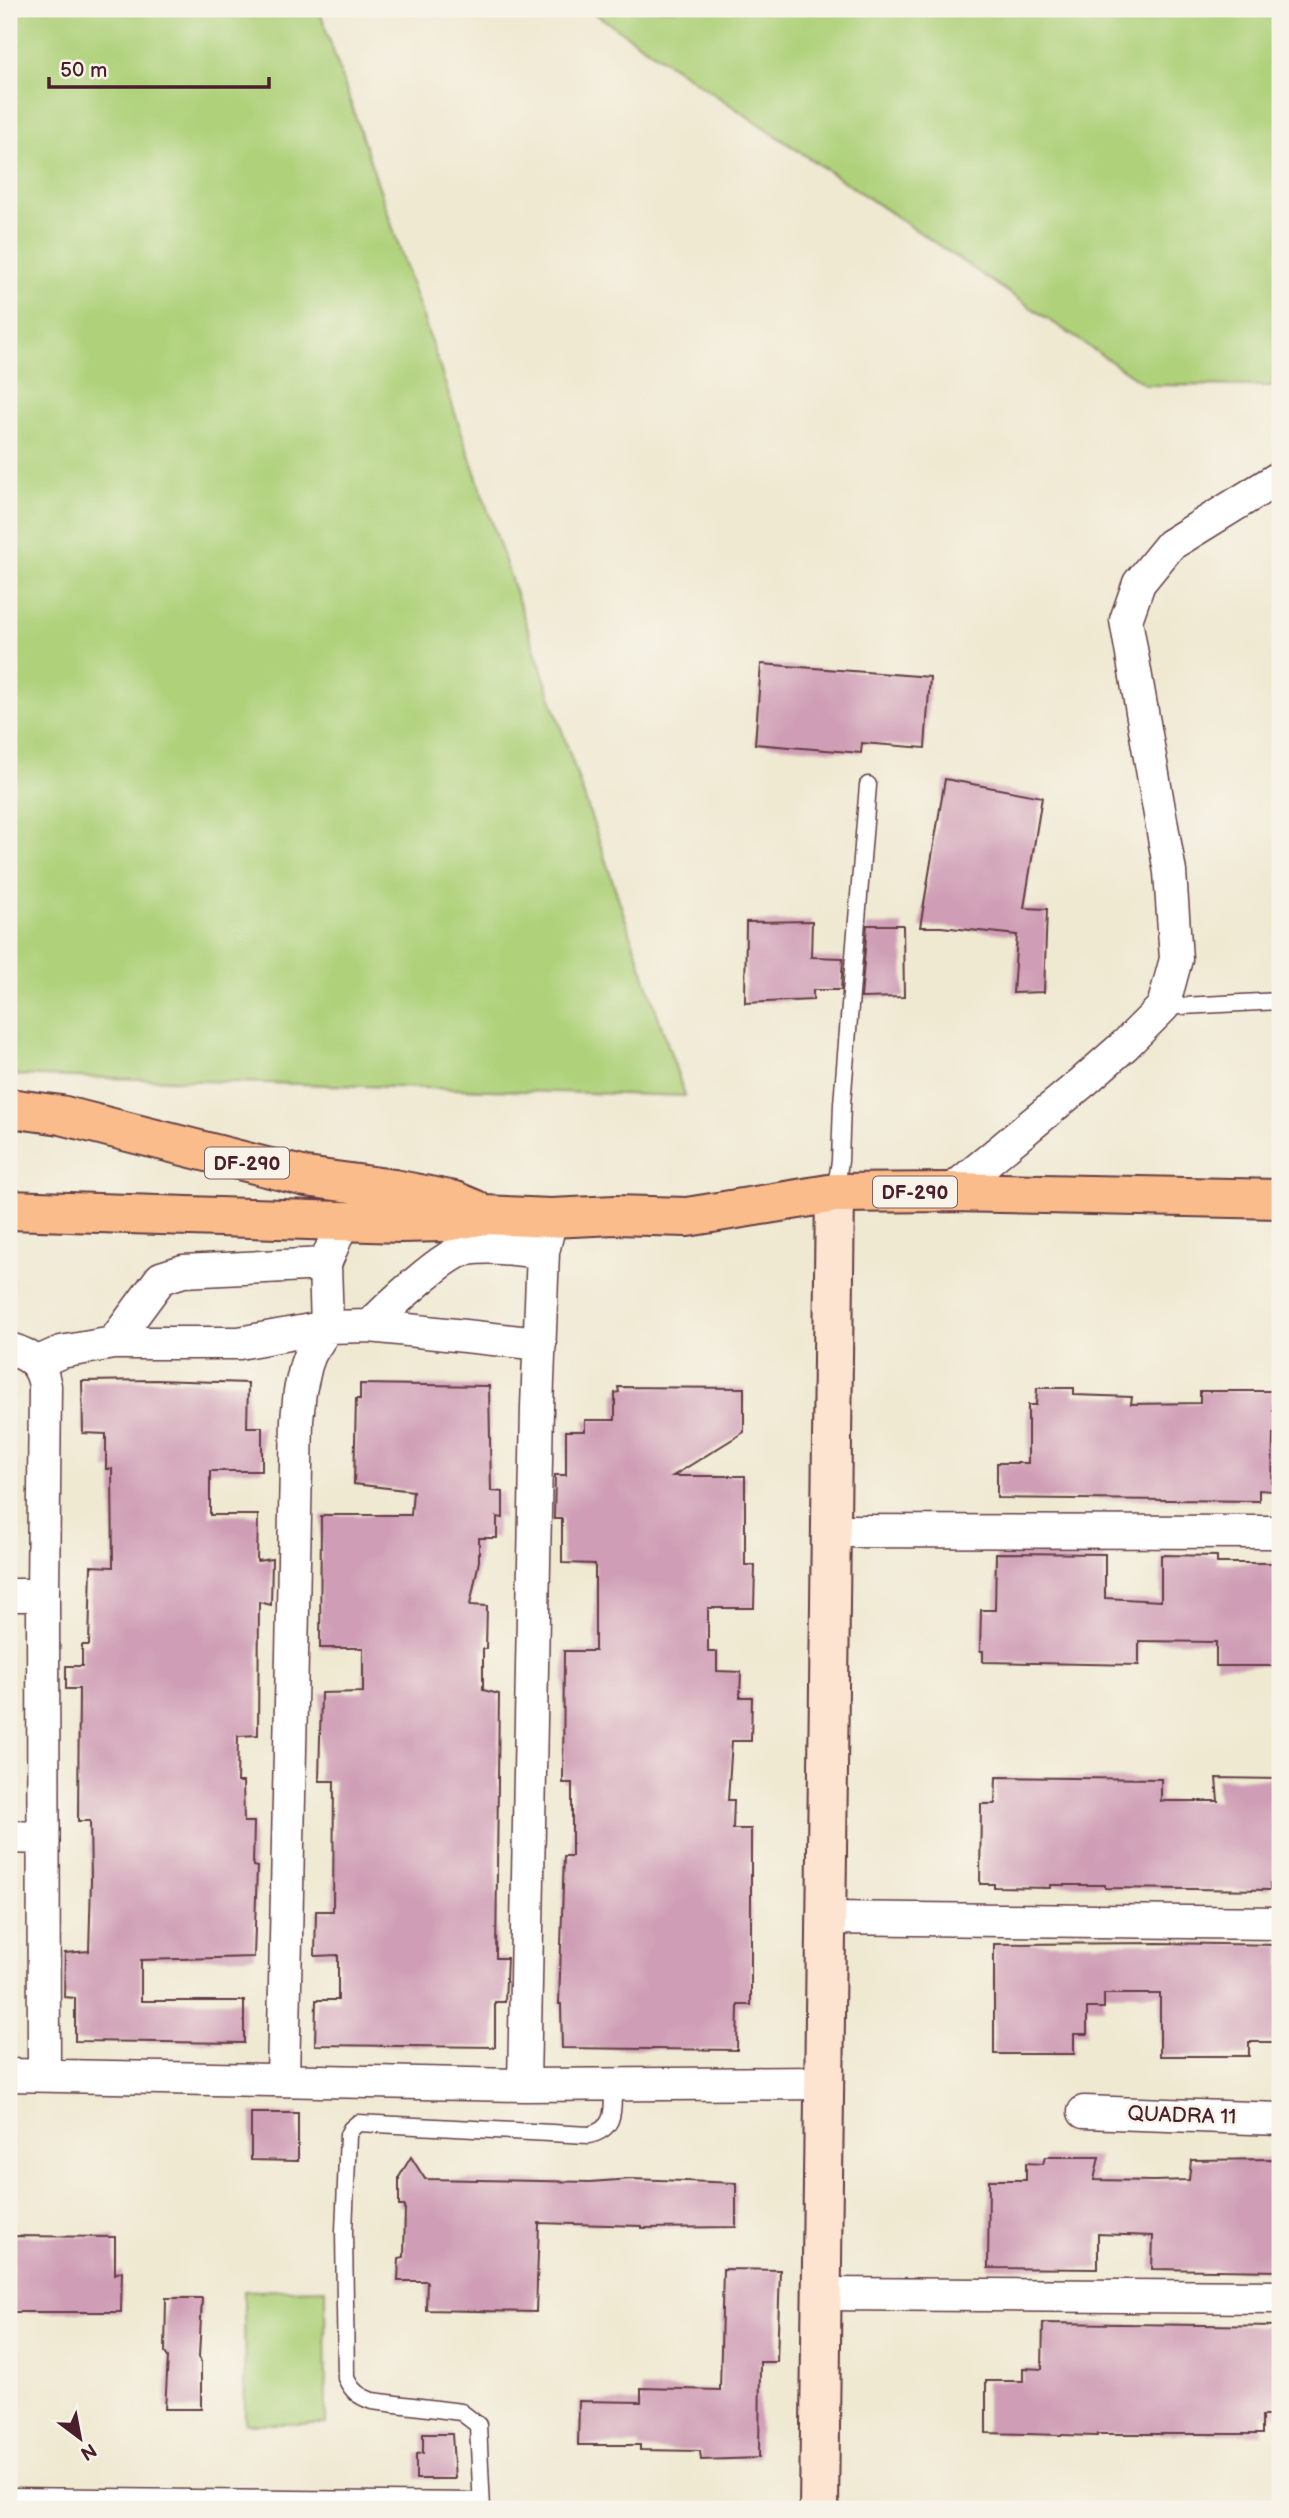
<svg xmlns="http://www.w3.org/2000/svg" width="1289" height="2518" viewBox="0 0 1289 2518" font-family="'Balsamiq Sans',sans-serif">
<rect width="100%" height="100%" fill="#f7f3e8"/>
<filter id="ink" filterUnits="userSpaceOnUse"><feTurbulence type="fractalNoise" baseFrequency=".0143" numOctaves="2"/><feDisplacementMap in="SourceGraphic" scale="14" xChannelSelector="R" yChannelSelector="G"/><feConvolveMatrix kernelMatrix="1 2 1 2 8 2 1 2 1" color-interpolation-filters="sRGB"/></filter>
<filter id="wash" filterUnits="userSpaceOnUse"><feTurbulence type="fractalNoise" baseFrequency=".00686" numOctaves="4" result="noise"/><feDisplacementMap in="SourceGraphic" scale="28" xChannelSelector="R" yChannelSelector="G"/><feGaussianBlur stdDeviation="1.57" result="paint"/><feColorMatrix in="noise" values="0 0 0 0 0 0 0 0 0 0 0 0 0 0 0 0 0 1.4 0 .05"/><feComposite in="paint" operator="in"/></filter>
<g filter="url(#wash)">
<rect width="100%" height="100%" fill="#efe9d2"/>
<path fill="#afd17a" stroke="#7c7852" stroke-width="2" d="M 9,9 L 319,9 L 685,1096 L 9,1075 Z
M 588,9 L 1280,9 L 1280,386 L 1146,385 Z
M 325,2289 L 326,2424 L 245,2424 L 244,2291 Z"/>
<g id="blocks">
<path fill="#cf9db5" d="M 761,664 L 930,677 L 925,748 L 862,743 L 861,753 L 755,744 Z
M 945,779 L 1042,797 L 1024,908 L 1047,909 L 1044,992 L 1013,993 L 1017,935 L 941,927 L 920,927 Z
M 812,921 L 811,957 L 843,958 L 841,990 L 813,990 L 813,1000 L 745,1003 L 746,922 Z
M 867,925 L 903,925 L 904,997 L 861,998 Z
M 156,1380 L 248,1383 L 247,1427 L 262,1427 L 262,1471 L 210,1471 L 210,1515 L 258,1515 L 257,1561 L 272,1559 L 271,1605 L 259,1602 L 258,1735 L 238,1736 L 237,1782 L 243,1782 L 244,1822 L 254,1822 L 253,1866 L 257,1867 L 254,1957 L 141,1960 L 141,2001 L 244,2001 L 244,2043 L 75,2041 L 75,1998 L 64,1997 L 65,1953 L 89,1951 L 91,1881 L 90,1821 L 78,1821 L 79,1689 L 66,1689 L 66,1666 L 82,1666 L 82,1645 L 89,1645 L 91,1566 L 113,1567 L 112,1469 L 106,1469 L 106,1434 L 83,1433 L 82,1381 Z
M 360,1384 L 489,1386 L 491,1491 L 503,1492 L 503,1518 L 497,1517 L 497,1538 L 479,1538 L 479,1561 L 470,1605 L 487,1606 L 486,1649 L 483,1649 L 483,1690 L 499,1694 L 496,1958 L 507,1958 L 505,2002 L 495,2002 L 495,2047 L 315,2045 L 316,2000 L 338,2000 L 338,1955 L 315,1956 L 316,1911 L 333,1911 L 334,1781 L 319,1781 L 321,1693 L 363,1692 L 363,1648 L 320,1648 L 321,1517 L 324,1515 L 411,1515 L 413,1491 L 354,1484 L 356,1399 L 360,1399 Z
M 618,1387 L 744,1388 L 744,1432 L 673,1476 L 745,1476 L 745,1565 L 755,1565 L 754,1608 L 708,1608 L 708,1652 L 717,1652 L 717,1671 L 741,1672 L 740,1697 L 752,1697 L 751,1741 L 732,1741 L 728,1800 L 734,1800 L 733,1829 L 751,1829 L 751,2005 L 738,2005 L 737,2050 L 562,2048 L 561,2004 L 559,2004 L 564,1856 L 572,1856 L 572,1783 L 563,1783 L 564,1651 L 595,1651 L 595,1564 L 562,1563 L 562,1519 L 554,1519 L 555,1475 L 566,1475 L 566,1431 L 585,1431 L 585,1420 L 615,1420 L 615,1393 L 619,1392 Z
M 1037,1388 L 1074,1388 L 1074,1395 L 1132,1397 L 1131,1404 L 1200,1403 L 1200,1391 L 1274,1391 L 1273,1411 L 1280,1411 L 1280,1435 L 1273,1434 L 1272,1491 L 1259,1490 L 1259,1501 L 997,1498 L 997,1463 L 1028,1463 L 1028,1405 L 1036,1405 Z
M 996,1553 L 1105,1554 L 1105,1598 L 1161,1601 L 1161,1555 L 1217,1556 L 1217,1563 L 1280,1563 L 1280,1666 L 1216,1666 L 1216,1642 L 1139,1641 L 1139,1665 L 983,1662 L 983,1651 L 980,1651 L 981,1610 L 995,1610 Z
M 996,1777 L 1161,1779 L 1161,1801 L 1218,1801 L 1216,1778 L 1280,1779 L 1280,1884 L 1270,1884 L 1270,1890 L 1105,1888 L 1105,1885 L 1050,1885 L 1050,1888 L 994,1887 L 994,1884 L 980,1884 L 981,1804 L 995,1804 Z
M 1160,1943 L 1280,1945 L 1280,2042 L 1249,2042 L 1249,2056 L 1160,2056 L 1160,1994 L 1104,1994 L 1104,2008 L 1087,2008 L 1087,2034 L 1074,2034 L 1074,2054 L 994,2054 L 994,1944 Z
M 251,2113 L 298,2113 L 298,2161 L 251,2160 Z
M 411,2157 L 425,2179 L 590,2182 L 632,2179 L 736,2183 L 736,2227 L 642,2228 L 642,2226 L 539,2223 L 536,2312 L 426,2310 L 427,2281 L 398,2281 L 399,2258 L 404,2257 L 405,2206 L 399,2206 L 399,2177 Z
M 1045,2157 L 1099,2157 L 1094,2180 L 1154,2181 L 1189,2180 L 1191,2160 L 1280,2159 L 1280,2271 L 1152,2269 L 1153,2236 L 1098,2234 L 1098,2269 L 988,2268 L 989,2180 L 1026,2180 L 1026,2163 L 1043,2164 Z
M 13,2236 L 115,2237 L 115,2274 L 122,2271 L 121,2312 L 12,2312 Z
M 723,2269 L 780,2270 L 777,2362 L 760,2362 L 759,2458 L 701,2460 L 700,2451 L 640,2450 L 640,2445 L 578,2445 L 579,2401 L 641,2402 L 641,2388 L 720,2390 Z
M 166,2298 L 202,2298 L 199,2357 L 201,2362 L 201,2409 L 165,2409 L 168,2357 L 165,2353 Z
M 1043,2323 L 1280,2326 L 1280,2416 L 1262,2416 L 1262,2434 L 1097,2434 L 1097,2436 L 986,2433 L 986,2381 L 1023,2381 L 1023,2368 L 1042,2369 Z
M 423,2434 L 452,2434 L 455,2479 L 416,2479 L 416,2454 L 423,2453 Z"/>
</g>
</g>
<g filter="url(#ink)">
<use href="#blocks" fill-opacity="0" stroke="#633d44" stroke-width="2"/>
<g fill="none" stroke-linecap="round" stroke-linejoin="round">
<g stroke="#633d44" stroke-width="19">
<path id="lane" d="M 1163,1007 L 1280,1001
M 835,1193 L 840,1161 L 842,1104 L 868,785
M 482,2509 L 478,2425 L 461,2412 L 372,2401 C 358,2396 352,2391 346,2378 L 344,2231 L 348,2135 L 351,2129 L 358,2123 L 589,2135 C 618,2128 612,2107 613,2083"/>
</g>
<g stroke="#633d44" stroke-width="35">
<path id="street" d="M 950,1192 L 1083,1082 L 1125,1045 L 1163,1007 L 1176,959 L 1170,872 L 1126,620 L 1139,583 L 1170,545 L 1280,477
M 370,1326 C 388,1307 445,1253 467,1249 C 492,1245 519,1250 543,1252
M 113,1343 L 161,1278 L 183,1271 L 325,1264
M 9,1349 C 31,1355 41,1363 45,1386 L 43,1595 L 44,2075
M 36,1363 L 61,1352 L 113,1343 L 239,1343 L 327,1327 L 370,1326 L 540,1344
M 829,1531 L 1280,1532
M 9,1595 L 43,1595
M 9,1837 L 43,1838
M 826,1918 L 1280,1923
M 9,2075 L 524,2085 L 824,2083
M 283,2079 L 297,1420 L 300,1391 L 306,1365 L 310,1354 L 327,1327 L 325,1264 L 343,1221
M 524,2085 L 537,1407 L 543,1252 L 551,1218
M 1084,2112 L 1280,2119
M 824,2294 L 1280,2297
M 9,2504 L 473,2509"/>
</g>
<g stroke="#633d44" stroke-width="42">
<path id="secondary" d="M 819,2509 C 828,2071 827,1632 835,1193"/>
</g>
<g stroke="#633d44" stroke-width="42">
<path id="highway" d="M 9,1108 L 61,1115 L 306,1177 L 394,1189 L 455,1201 L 474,1209
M 9,1210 L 400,1223 L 445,1222 L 485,1215 L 551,1218 L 615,1215 L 687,1217 L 835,1193 L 950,1192 L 1280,1199"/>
</g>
<use href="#lane" stroke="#fff" stroke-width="16"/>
<use href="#street" stroke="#fff" stroke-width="32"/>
<use href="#secondary" stroke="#fde4d0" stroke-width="38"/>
<use href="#highway" stroke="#f9bc8a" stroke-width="38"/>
</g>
</g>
<g text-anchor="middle" stroke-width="5" stroke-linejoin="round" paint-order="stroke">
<g fill="#f7f3e8" stroke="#7e5f64" stroke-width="2">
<rect x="205" y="1147.5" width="84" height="31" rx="5"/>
<rect x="873" y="1176.5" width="84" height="31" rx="5"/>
</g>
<g font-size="19" font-weight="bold" fill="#4a1f2b">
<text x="247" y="1170">DF-290</text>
<text x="915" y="1199">DF-290</text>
</g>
<g font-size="21" fill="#4a1f2b" stroke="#f7f3e8">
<text transform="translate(1182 2115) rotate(2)" y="7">QUADRA 11</text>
</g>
</g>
<rect width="1289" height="2518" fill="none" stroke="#f7f3e8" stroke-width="35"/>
<g transform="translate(80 2438) rotate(148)" stroke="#f7f3e8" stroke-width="5" paint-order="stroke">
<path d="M0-5L12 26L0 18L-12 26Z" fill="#4a1f2b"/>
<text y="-10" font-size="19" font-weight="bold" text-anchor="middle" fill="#4a1f2b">N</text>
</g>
<path d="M49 77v10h220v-10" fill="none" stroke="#4a1f2b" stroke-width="3.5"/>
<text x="60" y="77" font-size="21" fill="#4a1f2b" stroke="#f7f3e8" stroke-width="5" paint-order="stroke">50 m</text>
</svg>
